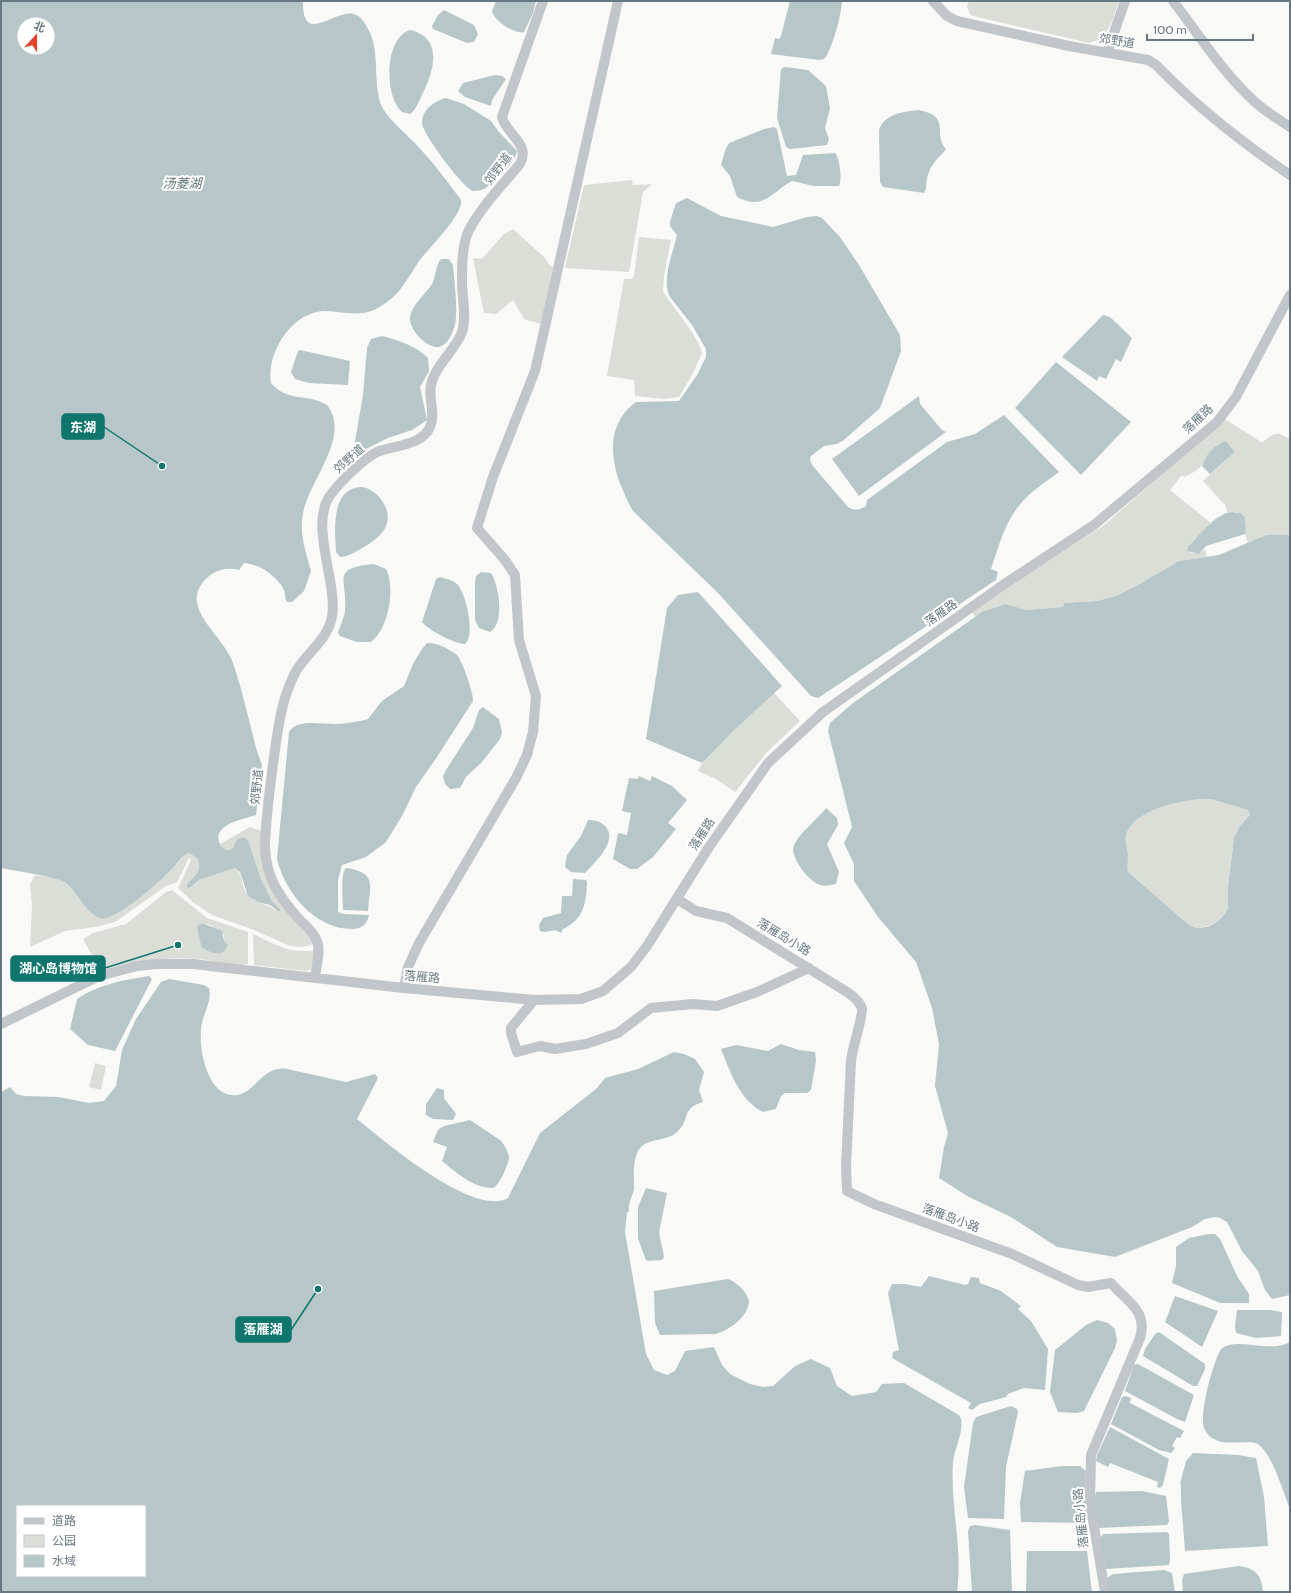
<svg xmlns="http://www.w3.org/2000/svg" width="1291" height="1593" viewBox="0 0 1291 1593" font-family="Cabin,'Noto Sans SC',sans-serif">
<rect width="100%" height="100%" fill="#f9f9f7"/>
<path fill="#daded6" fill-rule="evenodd" d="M 969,1 L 1119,1 C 1112,20 1110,38 1089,43 L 973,16 L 970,14 L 967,7 Z
M 632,180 L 633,185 L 652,184 L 643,192 L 629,272 L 567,268 L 565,267 L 584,185 Z
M 513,229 L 545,258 L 550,266 L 553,267 L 541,324 L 524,319 L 513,300 L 496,314 L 484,313 L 473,258 L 482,259 L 504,234 Z
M 639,237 L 671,240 L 664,276 L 663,292 L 692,332 L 699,344 L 702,353 L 692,375 L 679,397 L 664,399 L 635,396 L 634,380 L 607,376 L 624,279 L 631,279 L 634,276 Z
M 1225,419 L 1261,442 L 1263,442 C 1275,432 1276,431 1290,439 L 1290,535 L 1266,535 L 1248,543 L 1245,534 L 1246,529 L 1245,517 L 1237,512 L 1227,512 L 1226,506 L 1203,481 L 1235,452 L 1226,441 C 1207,447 1212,455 1201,466 C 1197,471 1190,474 1185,477 L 1182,475 L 1170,490 L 1211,523 L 1187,549 L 1189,552 C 1196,554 1200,554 1205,549 L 1207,557 L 1179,561 L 1138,585 L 1116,596 L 1097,601 L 1064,603 L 1063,607 L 1027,610 L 1005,604 L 995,607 L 975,617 L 971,611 L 1103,526 Z
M 774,693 L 800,721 L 767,752 L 735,792 L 716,779 L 698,771 C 709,748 754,712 774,693 Z
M 1211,799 L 1248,810 L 1250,815 L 1240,826 L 1234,838 L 1228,886 L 1228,909 C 1220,923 1204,932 1189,925 L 1128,872 C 1127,866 1128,860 1128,854 C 1127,846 1124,840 1127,832 C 1137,808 1188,798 1211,799 Z
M 250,827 L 264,832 L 264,864 L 313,940 L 313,944 L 302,947 L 290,946 L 254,930 L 212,915 L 194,903 L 178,888 L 191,860 L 189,858 L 177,882 L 166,886 L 115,922 L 95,927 L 65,931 L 30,947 L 32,906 L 30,884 L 35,875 C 44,877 59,877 65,883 C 96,909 93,937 136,900 C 150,888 164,878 176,865 C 180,861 183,855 189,853 L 197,858 C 203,871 196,876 187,884 L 193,886 L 199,880 L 234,868 C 243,872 241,883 245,891 C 252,903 266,903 277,911 L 279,908 L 272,901 L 261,879 L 248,840 L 244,837 L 237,839 L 233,848 L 229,850 L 224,849 L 220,844 Z
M 172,890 L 207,918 L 248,932 L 248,964 C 233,967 214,960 199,959 C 165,956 133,962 100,970 L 83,939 L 93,933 L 126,924 L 166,892 ZM 202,923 L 210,925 L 224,935 L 224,942 L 217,954 C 196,949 202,942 197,926 Z
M 253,934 C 277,945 288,954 316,950 L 311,969 L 306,971 L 254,965 Z
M 95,1063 L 106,1066 L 101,1090 L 89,1087 Z"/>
<path fill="#b7c6c8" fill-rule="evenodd" d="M 1,1 L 303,1 C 302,47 334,9 354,14 C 361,16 365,23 368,29 C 381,51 372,85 382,107 C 390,122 412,138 423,152 C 437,167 449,184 461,200 C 464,214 428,249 419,261 C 413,270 408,279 402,287 C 396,296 384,305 374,310 C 358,317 339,311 323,311 C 291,313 266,354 271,383 C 288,403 308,393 327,405 C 352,437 308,481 303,514 C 299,534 306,552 311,571 L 304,591 L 292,602 L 287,602 C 284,598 286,595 284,590 C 277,576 259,564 244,563 L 239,570 C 228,567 217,569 208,577 C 175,606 224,635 233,663 C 243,692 249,722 257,751 L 262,765 L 256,815 C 246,819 210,824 220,844 C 222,848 225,850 229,850 L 233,848 L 237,839 L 244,837 L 248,840 L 261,879 L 272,901 L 280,909 L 279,912 L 270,905 L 258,902 L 248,896 L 240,872 L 235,868 L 199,880 L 191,887 L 187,888 L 187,884 C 196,875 203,871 197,858 L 189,853 C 182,855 177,864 172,869 C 161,880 114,924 100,918 C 84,912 78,891 64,882 C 54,876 14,871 1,868 ZM 24,24 L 48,24 L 48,48 L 24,48 Z
M 496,1 L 536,1 L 533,13 L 524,32 C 515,35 493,20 492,11 Z
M 790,1 L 842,1 C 842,12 832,51 824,59 L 819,60 L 771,54 L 775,38 L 779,39 L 781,36 Z
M 444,10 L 474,25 L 478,34 L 474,42 L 467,43 L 433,29 L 432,26 L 438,15 Z
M 410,30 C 445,38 433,73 422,95 C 419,101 416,110 410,114 L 402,112 C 384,97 384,38 410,30 Z
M 785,67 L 808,70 L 826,86 L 830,108 L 825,128 L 829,139 L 827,145 L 790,149 L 786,147 L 777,118 L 781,69 Z
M 495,75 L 502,76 L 506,79 L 492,100 L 491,106 L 465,97 L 458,91 L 463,83 Z
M 446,98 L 464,104 L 491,121 L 499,132 L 517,151 C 517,160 496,181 487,187 C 483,190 478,191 473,191 C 463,188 422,133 422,123 C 422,109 435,101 446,98 Z
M 918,110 C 952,116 932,132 946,149 C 943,154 940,155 937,159 C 929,168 926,178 926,189 L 924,193 L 883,187 L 880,182 L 879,130 C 884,114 903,112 918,110 Z
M 774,127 L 777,129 L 787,176 L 796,175 L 803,155 L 835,153 C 840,158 842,179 839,186 L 814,186 L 792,181 C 772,192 763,211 737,197 L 730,176 L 721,165 L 726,148 L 729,143 L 764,129 Z
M 687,198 L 721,216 L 773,227 L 807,217 L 817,216 L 822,218 L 840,237 L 859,265 L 900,335 L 901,351 L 880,408 L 844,440 L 837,444 L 824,446 L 811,456 L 810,460 L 812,465 L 848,507 C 855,511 860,510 866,506 L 867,500 L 947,442 L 975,434 L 1004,415 L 1059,472 C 1047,481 1033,490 1023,501 C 1005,520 999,546 991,569 L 998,572 L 996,580 L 818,698 L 811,696 L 718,593 L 633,511 C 628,503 625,495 621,486 C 609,456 608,422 636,402 L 679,401 L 697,375 L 706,357 L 706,349 L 692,325 L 670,297 C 661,280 673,253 677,235 L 670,226 L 670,222 L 676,203 Z
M 441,259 L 449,259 L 453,265 C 454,280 459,315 454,328 C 452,334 448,343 442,346 C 430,352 411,332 410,320 C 410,306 425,295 432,284 C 436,277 435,266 441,259 Z
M 1103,315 L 1110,317 L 1132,338 L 1121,362 L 1116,359 L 1106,379 L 1099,376 L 1097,381 L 1062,357 Z
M 382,336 C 398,340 416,346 428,358 L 429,371 L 420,387 L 427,420 L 412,430 L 388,438 L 358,453 L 355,451 L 354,447 L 363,395 L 367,348 L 371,339 Z
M 300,350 L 350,361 L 348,385 L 309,383 L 295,379 L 291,372 L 298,351 Z
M 1056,362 L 1131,422 L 1081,475 L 1015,408 Z
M 919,396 L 920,404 L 942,430 L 946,432 L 859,496 L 832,459 Z
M 1226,441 L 1235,452 L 1210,474 L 1202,466 C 1207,454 1213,445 1226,441 Z
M 363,487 C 380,491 395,513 384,530 C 379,539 350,558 340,557 L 336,552 C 335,530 330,487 363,487 Z
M 1231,512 L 1240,513 L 1245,517 L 1246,529 L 1245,534 L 1206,546 L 1199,554 L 1187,551 L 1188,547 C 1200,535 1215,514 1231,512 Z
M 1266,535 L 1290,535 L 1290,1295 L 1272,1299 L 1265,1290 L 1258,1271 L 1242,1251 L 1227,1222 L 1220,1218 L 1215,1217 L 1205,1219 L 1192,1227 L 1115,1257 L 1057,1247 L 1011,1217 L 969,1197 L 939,1178 L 944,1147 L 948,1133 L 935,1086 L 939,1044 L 932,1008 L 916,962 L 878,917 L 854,881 L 854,864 L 844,843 L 852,827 L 828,731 L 830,723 L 853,703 L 982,612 L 1005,604 L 1027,610 L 1063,607 L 1064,603 L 1097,601 L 1116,596 L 1138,585 L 1179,561 L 1219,555 ZM 1211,799 L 1248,810 L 1250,815 L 1240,826 L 1234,838 L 1228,886 L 1228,909 C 1220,923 1204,933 1189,925 L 1128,872 C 1127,866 1128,860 1128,854 C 1127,846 1124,840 1127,832 C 1137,808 1188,798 1211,799 Z
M 374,564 L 386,569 C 396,589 388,629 371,642 L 357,642 L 340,636 L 338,633 C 340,626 344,618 345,611 C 348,580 329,568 374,564 Z
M 481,572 L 491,573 C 499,585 505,624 490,632 L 479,628 L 475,620 L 475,582 L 476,576 Z
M 440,577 C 446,579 453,580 457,584 C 466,593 476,635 465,644 C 455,644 428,630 422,622 L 436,579 Z
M 698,592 L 782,686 L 732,732 L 702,763 L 646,739 L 667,608 L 678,595 Z
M 427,643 C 436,642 449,649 456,654 C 462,659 474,694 473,701 L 435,760 L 416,787 L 402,816 L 386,842 L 366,857 L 342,865 L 338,880 L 338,912 L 344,914 L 369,915 C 367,924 362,929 352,929 C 315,929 285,893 277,859 L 289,732 C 297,718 324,725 337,724 C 343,724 363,721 368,719 L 382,701 L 404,686 L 413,664 L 422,649 Z
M 483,707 L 499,719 L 502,732 L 500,739 L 482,762 L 466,777 L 460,788 L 450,789 L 445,784 L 443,776 L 446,770 L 473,728 L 479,710 Z
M 639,776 L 650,781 L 652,776 L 672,786 L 687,800 L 668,823 L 676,829 L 653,857 L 637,869 L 630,869 L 613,859 L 618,833 L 627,835 L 631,813 L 622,811 L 629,778 L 638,779 Z
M 826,808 L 837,818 L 838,825 L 827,844 L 839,872 L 836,884 C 830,885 824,887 818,884 C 808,880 789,856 794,845 C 800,832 817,820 826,808 Z
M 588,820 C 594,820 601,821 606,827 C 618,842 594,863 585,873 L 571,872 L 565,867 L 567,855 L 581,836 Z
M 346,868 C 379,873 369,887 368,911 L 343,910 C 343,901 340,874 346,868 Z
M 573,879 L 586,880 L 587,882 C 586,904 584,919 563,929 L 561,933 C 553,927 547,934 540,931 L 539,925 L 543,918 L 561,913 L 562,896 L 572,896 Z
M 202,923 L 222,931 L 224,941 L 228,945 C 223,958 209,954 201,946 L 197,926 Z
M 149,976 L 152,979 L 115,1051 L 88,1045 L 70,1029 L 77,999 C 99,984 124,980 149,976 Z
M 169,979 L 204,985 L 209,988 C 213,1001 201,1017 201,1030 C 199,1051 208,1099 237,1095 C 255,1093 263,1065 287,1069 L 346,1082 L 375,1074 L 378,1078 L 357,1119 C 383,1140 474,1218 508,1198 L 540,1133 L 596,1089 L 605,1078 L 638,1069 L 674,1052 L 684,1054 L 695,1059 L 704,1072 L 699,1090 L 703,1102 C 680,1109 691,1119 678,1131 C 669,1140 658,1138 647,1143 C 631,1149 634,1176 634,1188 C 633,1197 628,1200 629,1212 L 627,1212 L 625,1232 L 646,1354 L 654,1370 L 667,1375 L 675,1371 L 685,1351 L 714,1347 L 722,1365 L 730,1374 L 750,1384 L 763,1387 L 773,1386 L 795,1366 L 811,1359 L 830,1368 L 837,1386 L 852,1396 L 876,1392 L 882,1384 L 904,1383 L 959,1415 C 967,1425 954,1449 953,1462 C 950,1505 963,1549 957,1592 L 1,1592 L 1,1092 L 10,1087 L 16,1094 L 24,1096 L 59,1097 L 89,1103 L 104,1101 L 116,1086 L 122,1050 L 136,1019 L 161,982 ZM 17,1506 L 145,1506 L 145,1576 L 17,1576 Z
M 781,1044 L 799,1050 L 815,1052 L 816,1061 L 811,1090 L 807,1093 L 785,1093 L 781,1096 L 776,1109 L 763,1112 C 739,1100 730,1071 721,1049 L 736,1045 L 768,1051 Z
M 437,1088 L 444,1090 L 444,1098 L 456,1114 L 453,1120 L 433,1119 L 426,1115 L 426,1104 Z
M 470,1120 L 500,1140 C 504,1144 508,1151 509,1157 C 509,1164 499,1186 493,1188 C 473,1188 457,1173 442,1161 L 447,1147 L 433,1142 L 438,1130 L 444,1126 Z
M 646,1188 L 667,1193 L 659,1232 L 664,1257 L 662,1260 L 648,1261 L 646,1260 L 638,1239 L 638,1207 Z
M 1208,1234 L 1215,1234 L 1220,1239 L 1237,1276 L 1249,1294 L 1249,1303 L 1220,1303 L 1172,1283 L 1176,1266 L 1176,1247 L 1189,1238 Z
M 929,1276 L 965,1285 L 968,1284 L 971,1277 L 979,1278 L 980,1283 L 1001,1291 L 1021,1306 L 1018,1309 L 1031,1321 L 1048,1349 L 1045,1390 L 1024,1388 L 1008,1394 L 1006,1397 L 980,1404 L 972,1410 L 968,1408 L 971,1403 L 892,1358 L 893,1352 L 899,1350 L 888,1293 L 892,1284 L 905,1284 L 921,1287 Z
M 728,1279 C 737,1282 747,1292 749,1301 C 749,1316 729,1331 715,1334 L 660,1335 L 655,1323 L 654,1291 Z
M 1175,1296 L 1218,1311 L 1202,1347 L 1165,1322 Z
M 1237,1310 L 1270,1310 L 1282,1312 L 1281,1336 L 1256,1338 L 1236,1333 L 1235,1326 Z
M 1097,1320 L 1108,1323 L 1115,1329 L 1117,1340 L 1115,1348 L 1084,1411 L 1077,1413 L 1058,1412 L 1050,1392 L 1055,1350 L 1086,1325 Z
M 1159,1332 L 1205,1364 L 1205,1369 L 1197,1386 L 1193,1386 L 1143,1356 L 1145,1349 L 1156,1333 Z
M 1290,1342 L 1290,1509 C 1282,1490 1274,1457 1258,1444 C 1254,1440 1231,1444 1222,1442 C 1214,1440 1207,1436 1204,1428 C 1199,1414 1213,1362 1221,1349 C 1237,1336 1269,1354 1290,1342 Z
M 1138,1364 L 1194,1395 L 1185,1422 L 1177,1419 L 1125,1391 L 1134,1365 Z
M 1126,1396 L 1131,1398 L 1130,1403 L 1184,1431 L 1180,1438 L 1177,1437 L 1172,1446 L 1175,1448 L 1171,1453 L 1159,1450 L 1111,1424 L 1122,1397 Z
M 1011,1406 L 1017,1409 L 1018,1412 L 1006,1467 L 1004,1519 L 968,1518 L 964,1487 L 973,1423 L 976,1417 Z
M 1110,1427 L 1169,1459 L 1163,1485 L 1160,1488 L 1157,1487 L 1158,1482 L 1110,1463 L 1108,1467 L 1096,1461 L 1097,1455 Z
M 1193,1453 L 1238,1455 L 1256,1458 L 1264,1497 L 1268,1546 L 1185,1551 L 1181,1500 L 1181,1484 L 1180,1484 L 1186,1461 Z
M 1062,1466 L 1080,1466 L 1086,1471 L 1085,1495 L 1087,1520 L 1086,1523 L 1021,1522 L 1020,1503 L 1025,1471 Z
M 1142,1491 L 1166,1496 L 1169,1521 L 1167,1525 L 1098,1528 L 1094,1502 L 1096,1492 Z
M 975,1525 L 1010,1530 L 1012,1592 L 972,1592 L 968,1531 L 970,1526 Z
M 1167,1532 L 1169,1534 L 1170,1560 L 1169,1565 L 1106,1569 L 1099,1541 L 1103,1534 Z
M 1027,1551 L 1087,1551 L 1092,1592 L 1026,1592 Z
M 1239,1566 C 1256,1568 1262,1576 1263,1592 L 1183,1592 L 1182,1580 L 1184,1574 Z
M 1164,1570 L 1172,1573 L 1175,1592 L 1109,1592 L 1107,1578 L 1113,1574 Z"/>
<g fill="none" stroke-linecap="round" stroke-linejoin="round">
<path stroke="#c0c6c9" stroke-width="10" d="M 933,1 L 947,16 L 957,21 L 1069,46 L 1148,60 L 1156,65 C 1197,107 1241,142 1290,175
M 1173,1 C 1199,35 1223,73 1255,102 C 1265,111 1278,119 1290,127
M 1107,53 L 1125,1
M 677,899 L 696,911 L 727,918 L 847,992 C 853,996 860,1001 862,1009 C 863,1016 852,1049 851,1061 L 846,1166 L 847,1191 L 874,1204 L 1012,1254 L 1078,1285 L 1088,1287 L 1111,1283 C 1127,1302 1148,1310 1140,1338 L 1091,1455 L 1090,1502 L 1105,1592
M 315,978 C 316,967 321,951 317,941 C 314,932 305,925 299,919 C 279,897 265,876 265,845 C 266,816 270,786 274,757 C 278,729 281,701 294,675 C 304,654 327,642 332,617 C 338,584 310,527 329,497 C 338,484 363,459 377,452 C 393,445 422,446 430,427 C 436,414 428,398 431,385 C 435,365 455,351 462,332 C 467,317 462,298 462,281 C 462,266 462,244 469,230 C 481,207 503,184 520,164 C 531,143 506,135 502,117 L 543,1
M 404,988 L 408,967 L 419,943 L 516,778 L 527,755 L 533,732 L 536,696 L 519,640 L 515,575 L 505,560 L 477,528 L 493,477 L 535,371 L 618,1
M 534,1000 L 511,1028 L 511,1033 L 517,1052 L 540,1046 L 555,1049 L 586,1044 L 618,1033 L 651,1008 L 693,1004 L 717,1006 L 757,992 L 809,968
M 1,1024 L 99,976 L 137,966 L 156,964 L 193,964 L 404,988 L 534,1000 L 581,999 L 603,991 L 631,967 L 647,946 L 709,847 L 768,763 L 823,712 L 1003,585 L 1094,525 L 1217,422 L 1236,397 L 1290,295"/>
</g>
<g text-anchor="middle" stroke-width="4" stroke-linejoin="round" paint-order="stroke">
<g font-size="12" fill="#657881" stroke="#fff">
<text transform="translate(1117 41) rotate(9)" y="4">郊野道</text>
<text transform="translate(498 169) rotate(-53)" y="4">郊野道</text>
<text transform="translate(1198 419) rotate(-44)" y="4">落雁路</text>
<text transform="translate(349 459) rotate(-42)" y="4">郊野道</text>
<text transform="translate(941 613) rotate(-35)" y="4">落雁路</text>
<text transform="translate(257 787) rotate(-84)" y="4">郊野道</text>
<text transform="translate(702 834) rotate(-57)" y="4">落雁路</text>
<text transform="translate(784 937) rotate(31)" y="4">落雁岛小路</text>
<text transform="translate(422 977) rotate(5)" y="4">落雁路</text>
<text transform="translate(951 1218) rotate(20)" y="4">落雁岛小路</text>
<text transform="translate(1081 1518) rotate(-96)" y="4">落雁岛小路</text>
</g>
<g font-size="13" font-style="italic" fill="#5f777b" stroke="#fff">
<text x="182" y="188">汤菱湖</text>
</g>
</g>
<path fill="none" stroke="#0f766e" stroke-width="1.5" d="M162 466L104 427M178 945L105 968M318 1289L291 1330"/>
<g fill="#0f766e" stroke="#fff" stroke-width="1.5">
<circle cx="162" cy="466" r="4"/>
<circle cx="178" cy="945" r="4"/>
<circle cx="318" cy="1289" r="4"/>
</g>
<g fill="#0f766e" stroke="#0f766e" stroke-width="1.5">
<rect x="62" y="414" width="42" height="25" rx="4"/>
<rect x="11" y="956" width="94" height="25" rx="4"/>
<rect x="236" y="1317" width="55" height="25" rx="4"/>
</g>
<g font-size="13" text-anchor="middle" font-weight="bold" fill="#fff">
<text x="83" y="432">东湖</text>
<text x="58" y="973">湖心岛博物馆</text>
<text x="263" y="1334">落雁湖</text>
</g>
<rect width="1291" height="1593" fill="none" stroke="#657881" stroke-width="4"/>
<rect x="16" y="1505" width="130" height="72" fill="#ffffff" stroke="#c1c9cd"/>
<rect x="24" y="1518" width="20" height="6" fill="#c0c6c9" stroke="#c1c9cd"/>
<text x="52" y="1525" font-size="12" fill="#657881">道路</text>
<rect x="24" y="1535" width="20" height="12" fill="#daded6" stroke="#c1c9cd"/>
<text x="52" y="1545" font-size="12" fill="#657881">公园</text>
<rect x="24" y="1555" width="20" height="12" fill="#b7c6c8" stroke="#c1c9cd"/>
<text x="52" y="1565" font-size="12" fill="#657881">水域</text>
<g transform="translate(36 36) rotate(21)"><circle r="19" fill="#ffffff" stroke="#c1c9cd"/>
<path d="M0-3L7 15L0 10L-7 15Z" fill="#e1432f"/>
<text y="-6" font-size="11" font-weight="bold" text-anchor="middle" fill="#657881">北</text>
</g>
<path d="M1147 34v6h106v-6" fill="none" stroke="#657881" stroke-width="2"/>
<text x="1153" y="34" font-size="12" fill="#657881" stroke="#ffffff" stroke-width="3" paint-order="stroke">100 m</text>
</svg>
